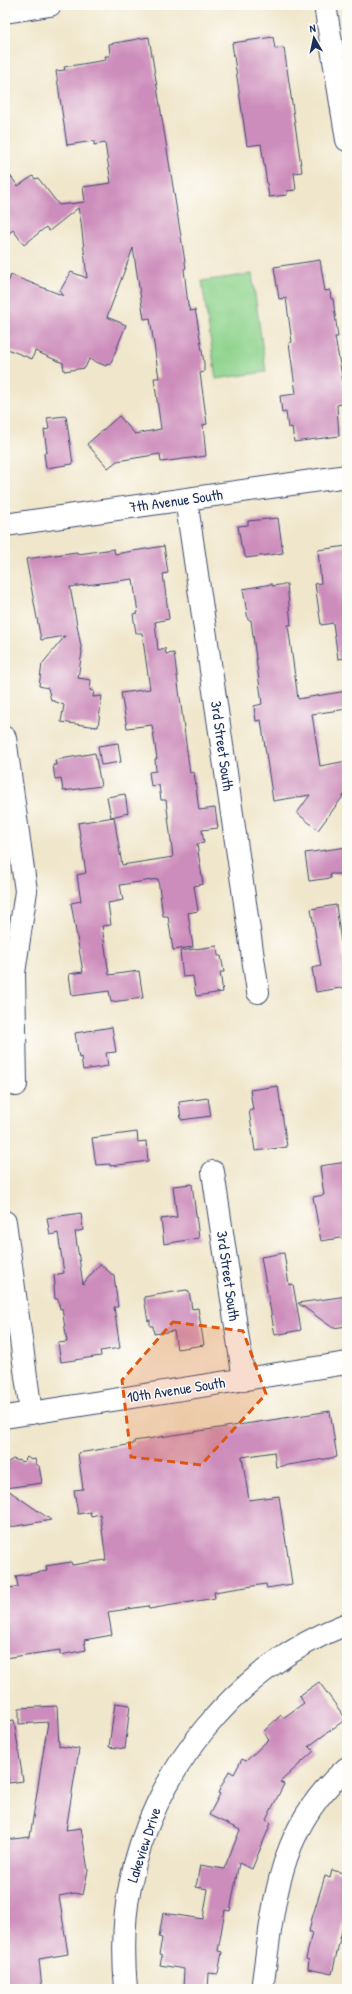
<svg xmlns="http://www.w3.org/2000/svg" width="352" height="1994" viewBox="0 0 352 1994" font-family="'Patrick Hand',sans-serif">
<rect width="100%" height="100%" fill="#fdfcf7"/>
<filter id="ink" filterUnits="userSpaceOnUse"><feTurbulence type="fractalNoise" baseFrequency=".025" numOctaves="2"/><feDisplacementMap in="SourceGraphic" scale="8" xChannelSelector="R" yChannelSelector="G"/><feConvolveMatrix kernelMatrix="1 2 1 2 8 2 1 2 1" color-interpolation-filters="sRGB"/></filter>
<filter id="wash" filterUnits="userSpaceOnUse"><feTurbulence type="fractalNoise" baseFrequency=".012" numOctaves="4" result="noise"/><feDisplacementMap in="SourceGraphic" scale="16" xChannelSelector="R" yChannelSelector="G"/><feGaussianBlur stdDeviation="0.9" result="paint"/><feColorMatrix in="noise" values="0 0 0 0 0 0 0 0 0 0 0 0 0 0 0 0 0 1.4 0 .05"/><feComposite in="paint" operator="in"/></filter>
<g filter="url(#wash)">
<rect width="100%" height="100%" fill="#f0e6cb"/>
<path fill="#8ed38c" stroke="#548175" d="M 252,274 L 266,372 L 216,379 L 202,281 Z"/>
<g id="blocks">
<path fill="#cd8dbc" d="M 149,37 L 186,268 L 184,269 L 188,305 L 190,311 L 195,310 L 197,319 L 204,363 L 204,372 L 200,373 L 207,424 L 203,425 L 206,456 L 161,462 L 160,454 L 117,461 L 108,468 L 87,444 L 119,416 L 135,434 L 161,429 L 154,378 L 159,378 L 150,318 L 144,319 L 133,248 L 107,317 L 126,325 L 110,365 L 107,364 L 106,366 L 89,359 L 85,368 L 64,371 L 63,363 L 35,351 L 32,359 L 5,348 L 5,290 L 11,275 L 64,296 L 60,291 L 71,272 L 87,278 L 81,222 L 78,208 L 49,231 L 46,227 L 24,245 L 13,230 L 5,236 L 5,169 L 18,186 L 33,176 L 35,179 L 38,178 L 59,205 L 85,202 L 83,187 L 111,183 L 105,143 L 94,145 L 94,141 L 67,145 L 56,71 L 65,70 L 64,67 L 106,60 L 105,56 L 110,56 L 109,44 Z
M 273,37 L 275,49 L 284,48 L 302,172 L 294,173 L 296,190 L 287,191 L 287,195 L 269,197 L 261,144 L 247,146 L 232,43 Z
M 320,260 L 325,291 L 330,290 L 331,299 L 333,299 L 338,337 L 335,337 L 336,343 L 347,403 L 337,405 L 339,436 L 294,442 L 292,427 L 288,428 L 286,412 L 282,413 L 280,396 L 296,394 L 289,343 L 292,342 L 286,298 L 279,299 L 274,267 Z
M 66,416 L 73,464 L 46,468 L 44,453 L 47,452 L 44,430 L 49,429 L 47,418 Z
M 278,518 L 283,553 L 246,558 L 241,545 L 238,526 L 248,525 L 248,521 Z
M 164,546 L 168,573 L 163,574 L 169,619 L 155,622 L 158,650 L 165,648 L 166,654 L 174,653 L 190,773 L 194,772 L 199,810 L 215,808 L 218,828 L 202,830 L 204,843 L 197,844 L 203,884 L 194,886 L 198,911 L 188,913 L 193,947 L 173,950 L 168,916 L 163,916 L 158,879 L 120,885 L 123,900 L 108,903 L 111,925 L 102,926 L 109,975 L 139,971 L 143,998 L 111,1002 L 109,991 L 72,996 L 69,974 L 83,972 L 71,903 L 81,901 L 77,875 L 86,873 L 78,823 L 114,817 L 122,865 L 173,857 L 166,800 L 161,800 L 159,785 L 151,786 L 149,772 L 156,771 L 155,759 L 157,759 L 152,725 L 127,728 L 121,693 L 150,689 L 142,633 L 136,633 L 133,614 L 138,613 L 133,579 L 70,587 L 82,652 L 78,678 L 91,680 L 90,690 L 94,691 L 93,697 L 102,696 L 98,727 L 61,722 L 64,705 L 51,700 L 48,688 L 39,686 L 42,664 L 65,636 L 41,640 L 26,559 L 77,552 L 78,554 L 114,549 L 115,554 Z
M 347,546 L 347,658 L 338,659 L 333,623 L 321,625 L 315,584 L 321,583 L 318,550 Z
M 272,584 L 272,586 L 287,584 L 291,625 L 288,625 L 298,699 L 347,691 L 347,709 L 312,714 L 320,766 L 347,761 L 347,791 L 318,830 L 297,813 L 310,795 L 273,801 L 261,720 L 256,721 L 254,706 L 262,704 L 251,620 L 248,620 L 243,589 Z
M 118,743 L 121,762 L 101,765 L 98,746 Z
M 95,753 L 101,786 L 63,791 L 61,778 L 55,779 L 53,765 L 56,765 L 55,760 Z
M 125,794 L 128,813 L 111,817 L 107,797 Z
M 347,847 L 347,872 L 344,874 L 330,874 L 331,878 L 309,881 L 305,853 Z
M 336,905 L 347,987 L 316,992 L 312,968 L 321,966 L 311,909 Z
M 217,946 L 218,956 L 221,956 L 224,972 L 220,972 L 223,992 L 196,996 L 193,976 L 183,977 L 180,951 Z
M 112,1027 L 116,1052 L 106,1053 L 108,1066 L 83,1070 L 81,1057 L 79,1058 L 75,1033 Z
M 278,1086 L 287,1147 L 255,1151 L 249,1110 L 253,1110 L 250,1090 Z
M 208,1098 L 211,1116 L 181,1120 L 179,1102 Z
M 137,1132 L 138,1142 L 146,1141 L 148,1161 L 110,1166 L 110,1164 L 96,1165 L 92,1138 Z
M 347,1162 L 347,1237 L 321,1241 L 313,1197 L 324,1195 L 320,1166 Z
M 192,1184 L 199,1238 L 164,1244 L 161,1219 L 177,1217 L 173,1186 Z
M 81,1213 L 83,1230 L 75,1232 L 83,1284 L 100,1264 L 114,1276 L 118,1307 L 114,1307 L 120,1348 L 100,1351 L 101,1356 L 61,1362 L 58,1343 L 67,1342 L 62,1308 L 60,1309 L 58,1299 L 55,1299 L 54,1286 L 55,1285 L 54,1275 L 64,1273 L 58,1233 L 50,1235 L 47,1218 Z
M 284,1253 L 289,1285 L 293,1284 L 301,1330 L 275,1335 L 261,1257 Z
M 186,1290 L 189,1291 L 192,1309 L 198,1308 L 204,1345 L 177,1349 L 174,1331 L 154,1334 L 153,1326 L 150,1326 L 150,1320 L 148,1321 L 144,1297 Z
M 347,1296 L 347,1326 L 333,1328 L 298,1303 Z
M 330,1411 L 337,1457 L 276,1467 L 274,1452 L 242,1457 L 249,1500 L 279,1496 L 292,1584 L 267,1588 L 266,1584 L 214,1592 L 215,1598 L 149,1609 L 148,1606 L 108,1612 L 112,1635 L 84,1640 L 86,1650 L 60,1655 L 60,1650 L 5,1658 L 5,1588 L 18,1587 L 16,1576 L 47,1571 L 46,1566 L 71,1562 L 72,1565 L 106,1560 L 100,1514 L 91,1516 L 90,1512 L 78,1514 L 74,1490 L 83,1489 L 78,1453 L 134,1444 L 134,1441 Z
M 27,1457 L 31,1460 L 35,1459 L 36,1464 L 39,1466 L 42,1483 L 5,1488 L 51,1520 L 5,1528 L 5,1464 L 13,1459 L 24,1462 Z
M 319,1682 L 346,1719 L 309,1746 L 314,1751 L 280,1782 L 284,1784 L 266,1820 L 271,1823 L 252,1869 L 239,1863 L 230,1911 L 225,1910 L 218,1951 L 222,1952 L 218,1974 L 209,1973 L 208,1989 L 183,1989 L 184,1969 L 160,1965 L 162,1956 L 159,1955 L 162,1938 L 159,1937 L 163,1913 L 203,1919 L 208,1889 L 196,1887 L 200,1865 L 224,1869 L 240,1830 L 209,1815 L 220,1794 L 218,1793 L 229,1771 L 234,1774 L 242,1759 L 246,1761 L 269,1739 L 263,1732 L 281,1715 L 283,1718 L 304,1703 L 299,1696 Z
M 115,1703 L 130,1705 L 125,1749 L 109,1747 Z
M 57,1706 L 59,1746 L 79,1749 L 66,1830 L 81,1828 L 88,1870 L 83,1895 L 75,1893 L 59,1896 L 68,1954 L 39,1959 L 42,1989 L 5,1989 L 5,1840 L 30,1837 L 48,1722 L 19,1724 L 19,1708 Z
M 14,1720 L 23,1781 L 9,1783 L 5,1757 L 5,1721 Z
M 332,1870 L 347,1874 L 347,1908 L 332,1974 L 308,1969 L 309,1960 L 306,1959 L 312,1932 L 309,1932 L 312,1918 L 325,1876 L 330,1878 Z"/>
</g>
</g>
<g filter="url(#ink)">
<use href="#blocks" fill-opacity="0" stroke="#3b4a6e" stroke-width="1"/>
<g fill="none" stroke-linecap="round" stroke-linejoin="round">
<g stroke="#3b4a6e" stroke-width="24">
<path id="minor" d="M 325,5 L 347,140
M 5,12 L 50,5
M 186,499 L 258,992
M 5,525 L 347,476
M 5,738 L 26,891 L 14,973 L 16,1085
M 213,1172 L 244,1380
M 5,1222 L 31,1413
M 5,1417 L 347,1363
M 126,1989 C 123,1955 123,1920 130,1886 C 151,1773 238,1665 347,1624
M 262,1989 C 274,1905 277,1827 347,1768"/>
</g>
<use href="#minor" stroke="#fff" stroke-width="22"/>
</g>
</g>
<path fill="#de5710" fill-opacity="0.2" stroke="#de5710" stroke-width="3" stroke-dasharray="8 5" stroke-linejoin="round" d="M 173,1322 L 243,1331 L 266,1394 L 201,1465 L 131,1457 L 122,1380 Z"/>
<g text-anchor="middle" stroke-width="3" stroke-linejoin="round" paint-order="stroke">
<g font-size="15" fill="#1b2f5e" stroke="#fdfcf7">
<text transform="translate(176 501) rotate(-8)" y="5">7th Avenue South</text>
<text transform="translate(222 746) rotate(82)" y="5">3rd Street South</text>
<text transform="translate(228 1276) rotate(82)" y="5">3rd Street South</text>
<text transform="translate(176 1390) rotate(-9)" y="5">10th Avenue South</text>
<text transform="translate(144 1845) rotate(-72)" y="5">Lakeview Drive</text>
</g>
</g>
<rect width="352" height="1994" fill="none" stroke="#fdfcf7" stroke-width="20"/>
<g transform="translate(314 38) rotate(351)" stroke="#fdfcf7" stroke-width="3" paint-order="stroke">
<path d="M0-3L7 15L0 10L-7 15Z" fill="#1b2f5e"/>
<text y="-6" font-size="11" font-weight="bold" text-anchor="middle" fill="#1b2f5e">N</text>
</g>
</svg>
